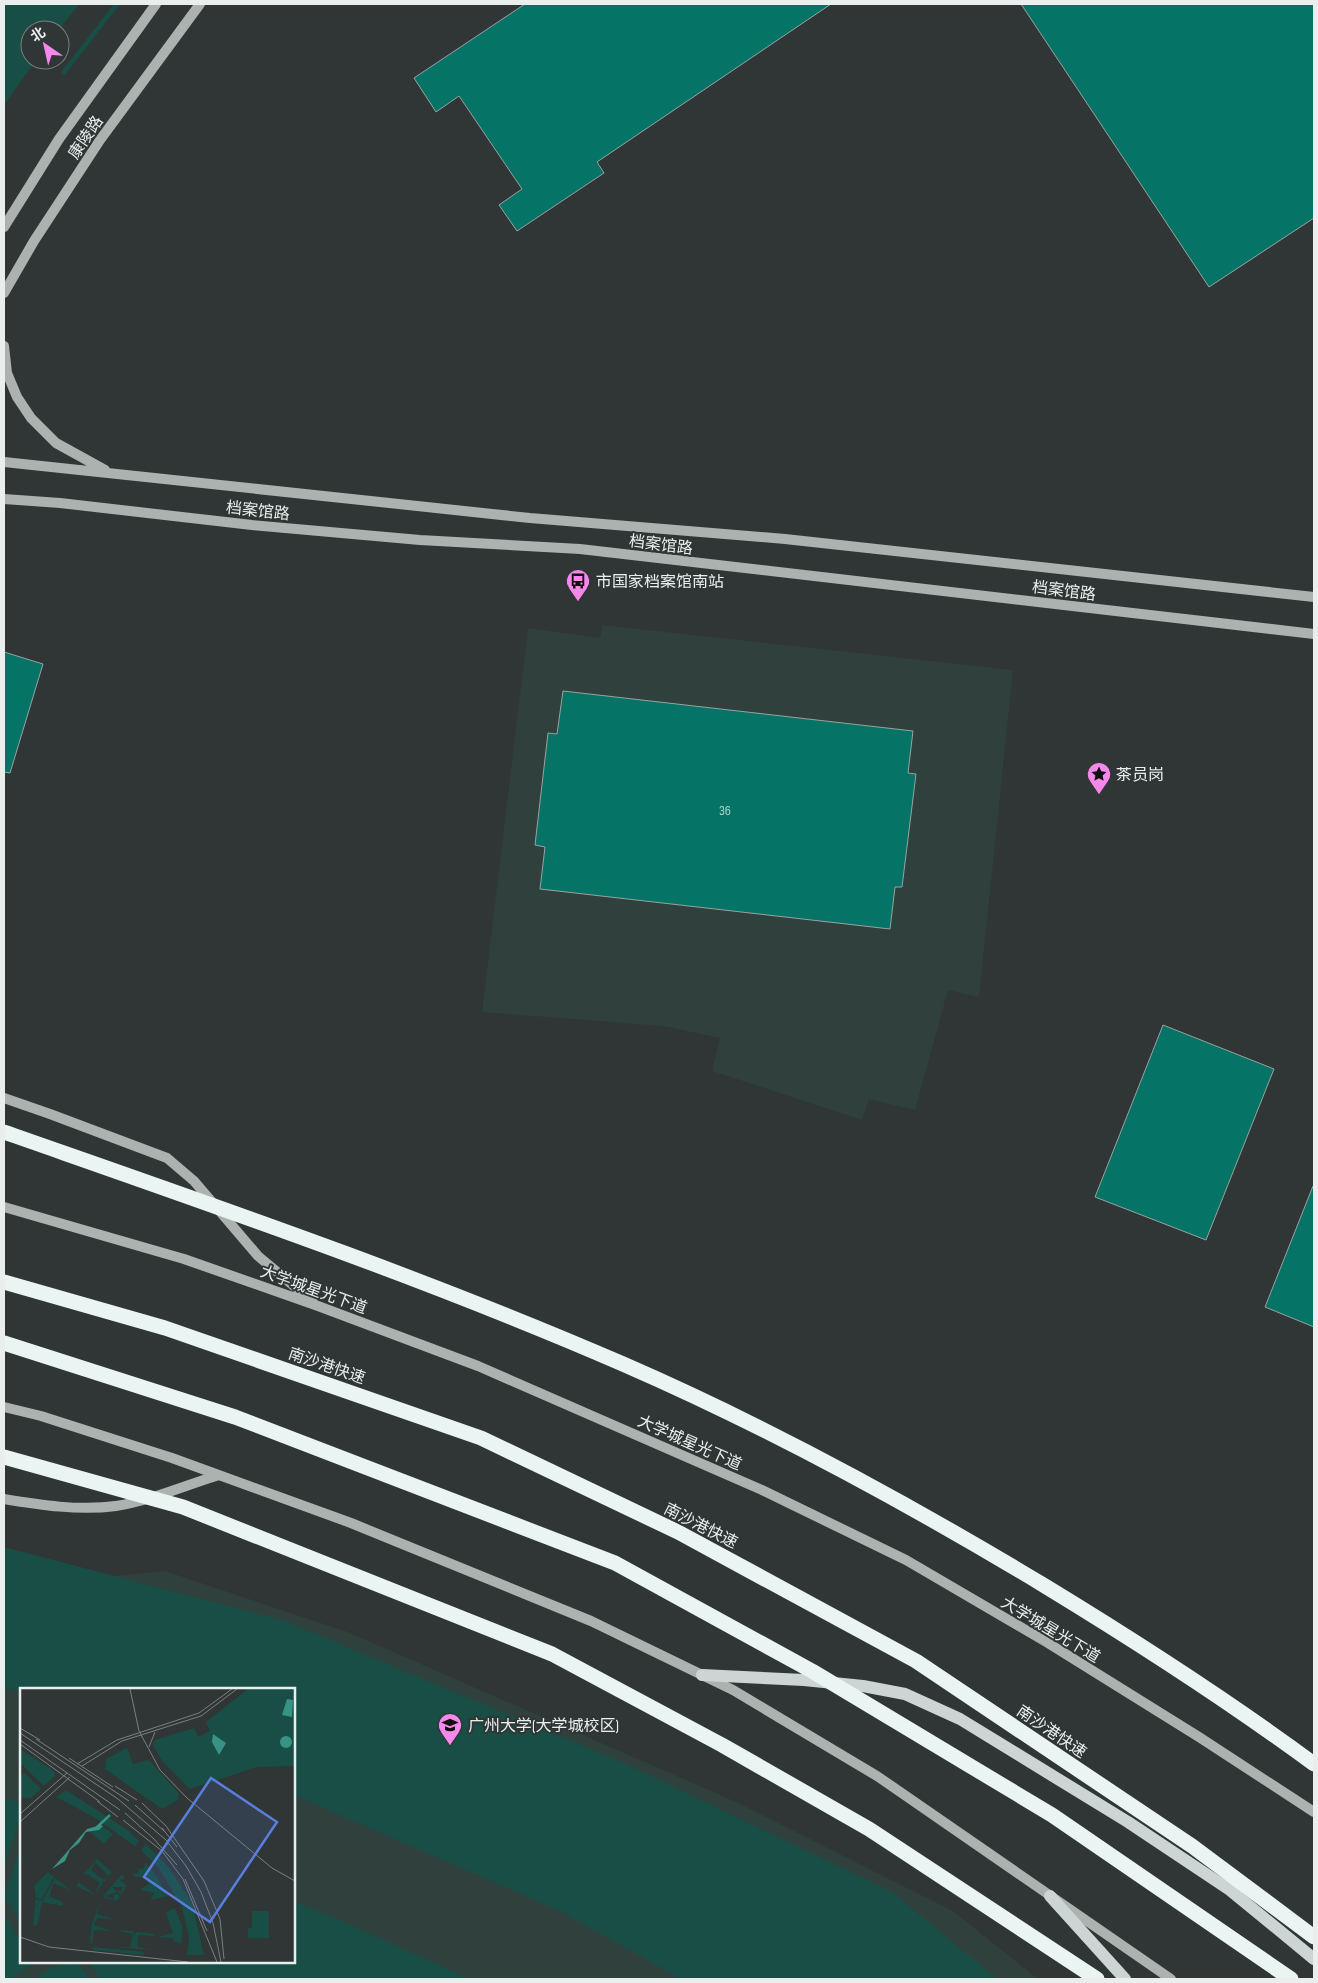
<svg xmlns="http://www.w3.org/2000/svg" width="1318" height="1983" viewBox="0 0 1318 1983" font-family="'Sofia Sans Condensed','Noto Sans SC',sans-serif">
<rect width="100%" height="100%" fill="#2f3635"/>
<path fill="#30403c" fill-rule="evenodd" d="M 602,625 L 1013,670 L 979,997 L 948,990 L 915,1110 L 869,1099 L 862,1120 L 712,1071 L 720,1038 L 663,1026 L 482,1012 L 528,628 L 600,638 Z
M 165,1571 L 348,1632 L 736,1802 L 953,1911 L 1038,1979 L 4,1979 L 4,1587 ZM 21,1689 L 294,1689 L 294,1962 L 21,1962 Z"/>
<path fill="#184e46" d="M 4,4 L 79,4 L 59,30 L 30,30 L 30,60 L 36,60 L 4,105 Z
M 114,4 L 120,4 L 64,76 L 61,72 Z
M 4,1547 L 285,1621 L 622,1762 L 892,1892 L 997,1979 L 681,1979 L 560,1911 L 294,1795 L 294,1689 L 21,1689 L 21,1691 L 4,1688 Z
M 4,1798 L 21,1803 L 21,1818 L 4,1865 Z
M 21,1845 L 21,1922 L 4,1896 Z
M 294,1901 L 344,1922 L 470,1979 L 100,1979 L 88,1962 L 119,1962 L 121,1965 L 126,1962 L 294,1962 Z
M 4,1915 L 21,1941 L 21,1962 L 36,1962 L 10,1979 L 4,1979 Z
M 60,1962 L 78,1962 L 90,1979 L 34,1979 Z"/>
<path fill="#067367" stroke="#9aa3a1" d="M 525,4 L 831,4 L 597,162 L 604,173 L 517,231 L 499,205 L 522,189 L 459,96 L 436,112 L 414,78 Z
M 1021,4 L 1314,4 L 1314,218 L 1209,287 Z
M 4,652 L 43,664 L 10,773 L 4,772 Z
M 563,691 L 913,731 L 908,773 L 916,774 L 902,887 L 895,887 L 890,929 L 540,889 L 545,847 L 535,845 L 548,733 L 557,734 Z
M 1163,1025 L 1274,1069 L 1206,1240 L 1095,1197 Z
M 1313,1186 L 1314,1187 L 1314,1327 L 1265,1307 Z"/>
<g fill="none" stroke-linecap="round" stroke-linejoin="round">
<path stroke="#abb2b0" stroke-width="10" d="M 4,227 L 59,139 L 156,4
M 4,293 L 34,241 L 100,140 L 200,4
M 4,346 L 7,373 L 17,397 L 31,418 L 56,443 L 105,470
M 4,462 L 530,518 L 785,539 L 1314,597
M 4,499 L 60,503 L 252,525 L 420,540 L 580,549 L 1314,634
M 4,1098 L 50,1114 L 167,1158 L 194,1181 L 258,1256 L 313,1302
M 4,1207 L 184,1259 L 318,1306 L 478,1366 L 762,1490 L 906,1560 L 1048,1643 L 1199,1737 L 1314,1812
M 4,1407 L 41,1416 L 172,1458 L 351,1523 L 591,1621 L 733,1690 L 877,1776 L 1171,1979
M 4,1499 C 40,1505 79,1511 116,1506 C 150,1501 186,1485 219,1475"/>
<path stroke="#ccd5d3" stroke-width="12" d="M 702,1675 L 804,1680 L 863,1686 L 905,1694 L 960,1719 L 1128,1822 L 1230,1890 L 1314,1959
M 1050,1896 L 1125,1979"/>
<path stroke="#eaf4f2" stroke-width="15" d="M 4,1282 L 165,1328 L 481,1438 L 678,1532 L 916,1661 L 1192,1846 L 1314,1937"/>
<path stroke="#eaf4f2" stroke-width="15" d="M 4,1132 C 212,1205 420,1276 623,1364 C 768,1427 909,1504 1045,1586 C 1137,1642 1227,1700 1314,1764
M 4,1343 L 235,1417 L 615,1563 L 812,1671 L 1052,1815 L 1291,1979
M 4,1457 L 183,1507 L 552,1654 L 722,1745 L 869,1829 L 1097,1979"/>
</g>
<defs>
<g id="bus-pin" transform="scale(1.25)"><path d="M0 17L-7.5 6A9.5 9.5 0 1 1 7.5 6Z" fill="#f788eb" stroke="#2f3635"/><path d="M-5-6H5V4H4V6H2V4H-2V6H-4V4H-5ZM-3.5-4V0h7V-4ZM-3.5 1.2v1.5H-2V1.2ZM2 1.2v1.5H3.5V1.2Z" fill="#111"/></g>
<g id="sight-pin" transform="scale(1.25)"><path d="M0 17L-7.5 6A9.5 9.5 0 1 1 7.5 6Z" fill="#f788eb" stroke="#2f3635"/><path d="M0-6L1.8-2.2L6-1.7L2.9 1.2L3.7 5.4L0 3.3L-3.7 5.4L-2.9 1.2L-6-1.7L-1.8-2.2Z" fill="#111"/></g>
<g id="university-pin" transform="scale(1.25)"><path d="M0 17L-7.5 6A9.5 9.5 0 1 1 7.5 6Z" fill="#f788eb" stroke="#2f3635"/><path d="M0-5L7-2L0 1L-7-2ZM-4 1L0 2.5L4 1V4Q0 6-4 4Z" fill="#111"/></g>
</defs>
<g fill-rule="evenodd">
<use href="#bus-pin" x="578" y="581"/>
<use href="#sight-pin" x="1099" y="774"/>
<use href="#university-pin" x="450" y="1725"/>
</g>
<g text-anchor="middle" stroke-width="4" stroke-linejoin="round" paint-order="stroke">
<g font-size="14" fill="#b1d0cc">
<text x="725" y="815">36</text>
</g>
<g font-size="16" fill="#eaefee" stroke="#2f3635">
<text transform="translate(85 137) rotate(-56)" y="6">康陵路</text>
<text transform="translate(258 510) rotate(6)" y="6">档案馆路</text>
<text transform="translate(661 544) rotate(7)" y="6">档案馆路</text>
<text transform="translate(1064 590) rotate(7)" y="6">档案馆路</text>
<text transform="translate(314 1289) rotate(20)" y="6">大学城星光下道</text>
<text transform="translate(327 1365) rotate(19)" y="6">南沙港快速</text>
<text transform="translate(690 1442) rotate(24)" y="6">大学城星光下道</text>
<text transform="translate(701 1525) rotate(27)" y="6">南沙港快速</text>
<text transform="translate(1051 1629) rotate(31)" y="6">大学城星光下道</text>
<text transform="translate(1052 1731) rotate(34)" y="6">南沙港快速</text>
</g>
<g font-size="16" fill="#eaefee" stroke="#2f3635" text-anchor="start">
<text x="596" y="587">市国家档案馆南站</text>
<text x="1116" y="780">茶员岗</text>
<text x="468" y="1731">广州大学(大学城校区)</text>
</g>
</g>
<g transform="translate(20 1688)">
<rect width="275" height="275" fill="#2f3635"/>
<path d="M 228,1 L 275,1 L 275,78 L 237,79 L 170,101 L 142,73 L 133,57 L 135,52 L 174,40 L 178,49 L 190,43 L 186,34 ZM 107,60 L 113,76 L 129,72 L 159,106 L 158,112 L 142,121 L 85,81 L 86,71 ZM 0,61 L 34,83 L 35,88 L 24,98 L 0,75 ZM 4,84 L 21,101 L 11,110 L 0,110 L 0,90 ZM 46,102 L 109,143 L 119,153 L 115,158 L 72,128 L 36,109 ZM 84,139 L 93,146 L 84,156 L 69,143 ZM 126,156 L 150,181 L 172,215 L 184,267 L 167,267 L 169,249 L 162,219 L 138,179 L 121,162 ZM 77,171 L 92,184 L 89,188 L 75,174 L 71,182 L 84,192 L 89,188 L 84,194 L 82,192 L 83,195 L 75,205 L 73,206 L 56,198 L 59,194 L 74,206 L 80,195 L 67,186 L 63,187 ZM 126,175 L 135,186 L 131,189 L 114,189 L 113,185 L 117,186 L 119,181 L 113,180 L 123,181 ZM 28,184 L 34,189 L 21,212 L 16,210 L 14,198 ZM 102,186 L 105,190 L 100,192 L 107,198 L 101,206 L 98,205 L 98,202 L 101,204 L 103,199 L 92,199 L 97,204 L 85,208 L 93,211 L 94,206 L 97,206 L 100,208 L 98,213 L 85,210 L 84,207 ZM 136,187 L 148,208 L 130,212 L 135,205 L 120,202 L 129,196 L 124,190 ZM 35,190 L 51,202 L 48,207 L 50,202 L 33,195 L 29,211 L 31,209 L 43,214 L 42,218 L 22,214 L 17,238 L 13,237 L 15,217 L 19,215 L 15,216 L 15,211 L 22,213 ZM 80,214 L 77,226 L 93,231 L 77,230 L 74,237 L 91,243 L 74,242 L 72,257 L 70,253 L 72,236 ZM 155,220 L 163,241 L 161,255 L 154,254 L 153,250 L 138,249 L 153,245 L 146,224 ZM 232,223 L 249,223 L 249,250 L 228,250 L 228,240 L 232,240 ZM 95,242 L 114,243 L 113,251 L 116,244 L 135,246 L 135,248 L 118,247 L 117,259 L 132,262 L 94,259 L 111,259 L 112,246 ZM 73,259 L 124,264 L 123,267 L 72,262 Z" fill="#184e46"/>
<path d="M 267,11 L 273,12 L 272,29 L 262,27 ZM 193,46 L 206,55 L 199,67 L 192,54 ZM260 54a6 6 0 1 1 12 0a6 6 0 1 1-12 0ZM 81,137 L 83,138 L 79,142 L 66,144 L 59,155 L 50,162 L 45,173 L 32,181 L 67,141 Z" fill="#389385"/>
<path fill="none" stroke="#389385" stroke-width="2.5" d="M 76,140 L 90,127"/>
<path fill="none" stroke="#7a807f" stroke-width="1" d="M 110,1 L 119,43 L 140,82 L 167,110 L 252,180 L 275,193M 0,40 L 20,52M 0,45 L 98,111 L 146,152 L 166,178 L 181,204 L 193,235 L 201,274M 16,51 L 109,113M 0,52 L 100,122M 0,56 L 80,114M 129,59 L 135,44M 49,70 L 93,99M 57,76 L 97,52 L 179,25 L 212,1M 62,78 L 102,53 L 181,28 L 217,1M 95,98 L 117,112M 77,113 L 98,129M 122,115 L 146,138 L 184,193 L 200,231 L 204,271M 115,117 L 144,143M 105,125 L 134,151M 0,126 L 47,85M 103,132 L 142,163 L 163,191 L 197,274M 0,134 L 50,89M 142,140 L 157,159M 133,150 L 157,177M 165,191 L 187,243M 0,249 L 29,259 L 168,274"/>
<path fill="#5a7edf" fill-opacity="0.15" stroke="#5a7edf" stroke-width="2.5" d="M 191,90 L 257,134 L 190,234 L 124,189 Z"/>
<rect width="275" height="275" fill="none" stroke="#eaefee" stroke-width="2.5"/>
</g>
<rect width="1318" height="1983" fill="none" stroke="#eaefee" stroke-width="10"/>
<g transform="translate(45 45) rotate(326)"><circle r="24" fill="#2f3635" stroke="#7a807f"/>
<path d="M0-4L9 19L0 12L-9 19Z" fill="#f788eb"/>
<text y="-8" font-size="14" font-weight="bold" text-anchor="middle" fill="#eaefee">北</text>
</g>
</svg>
